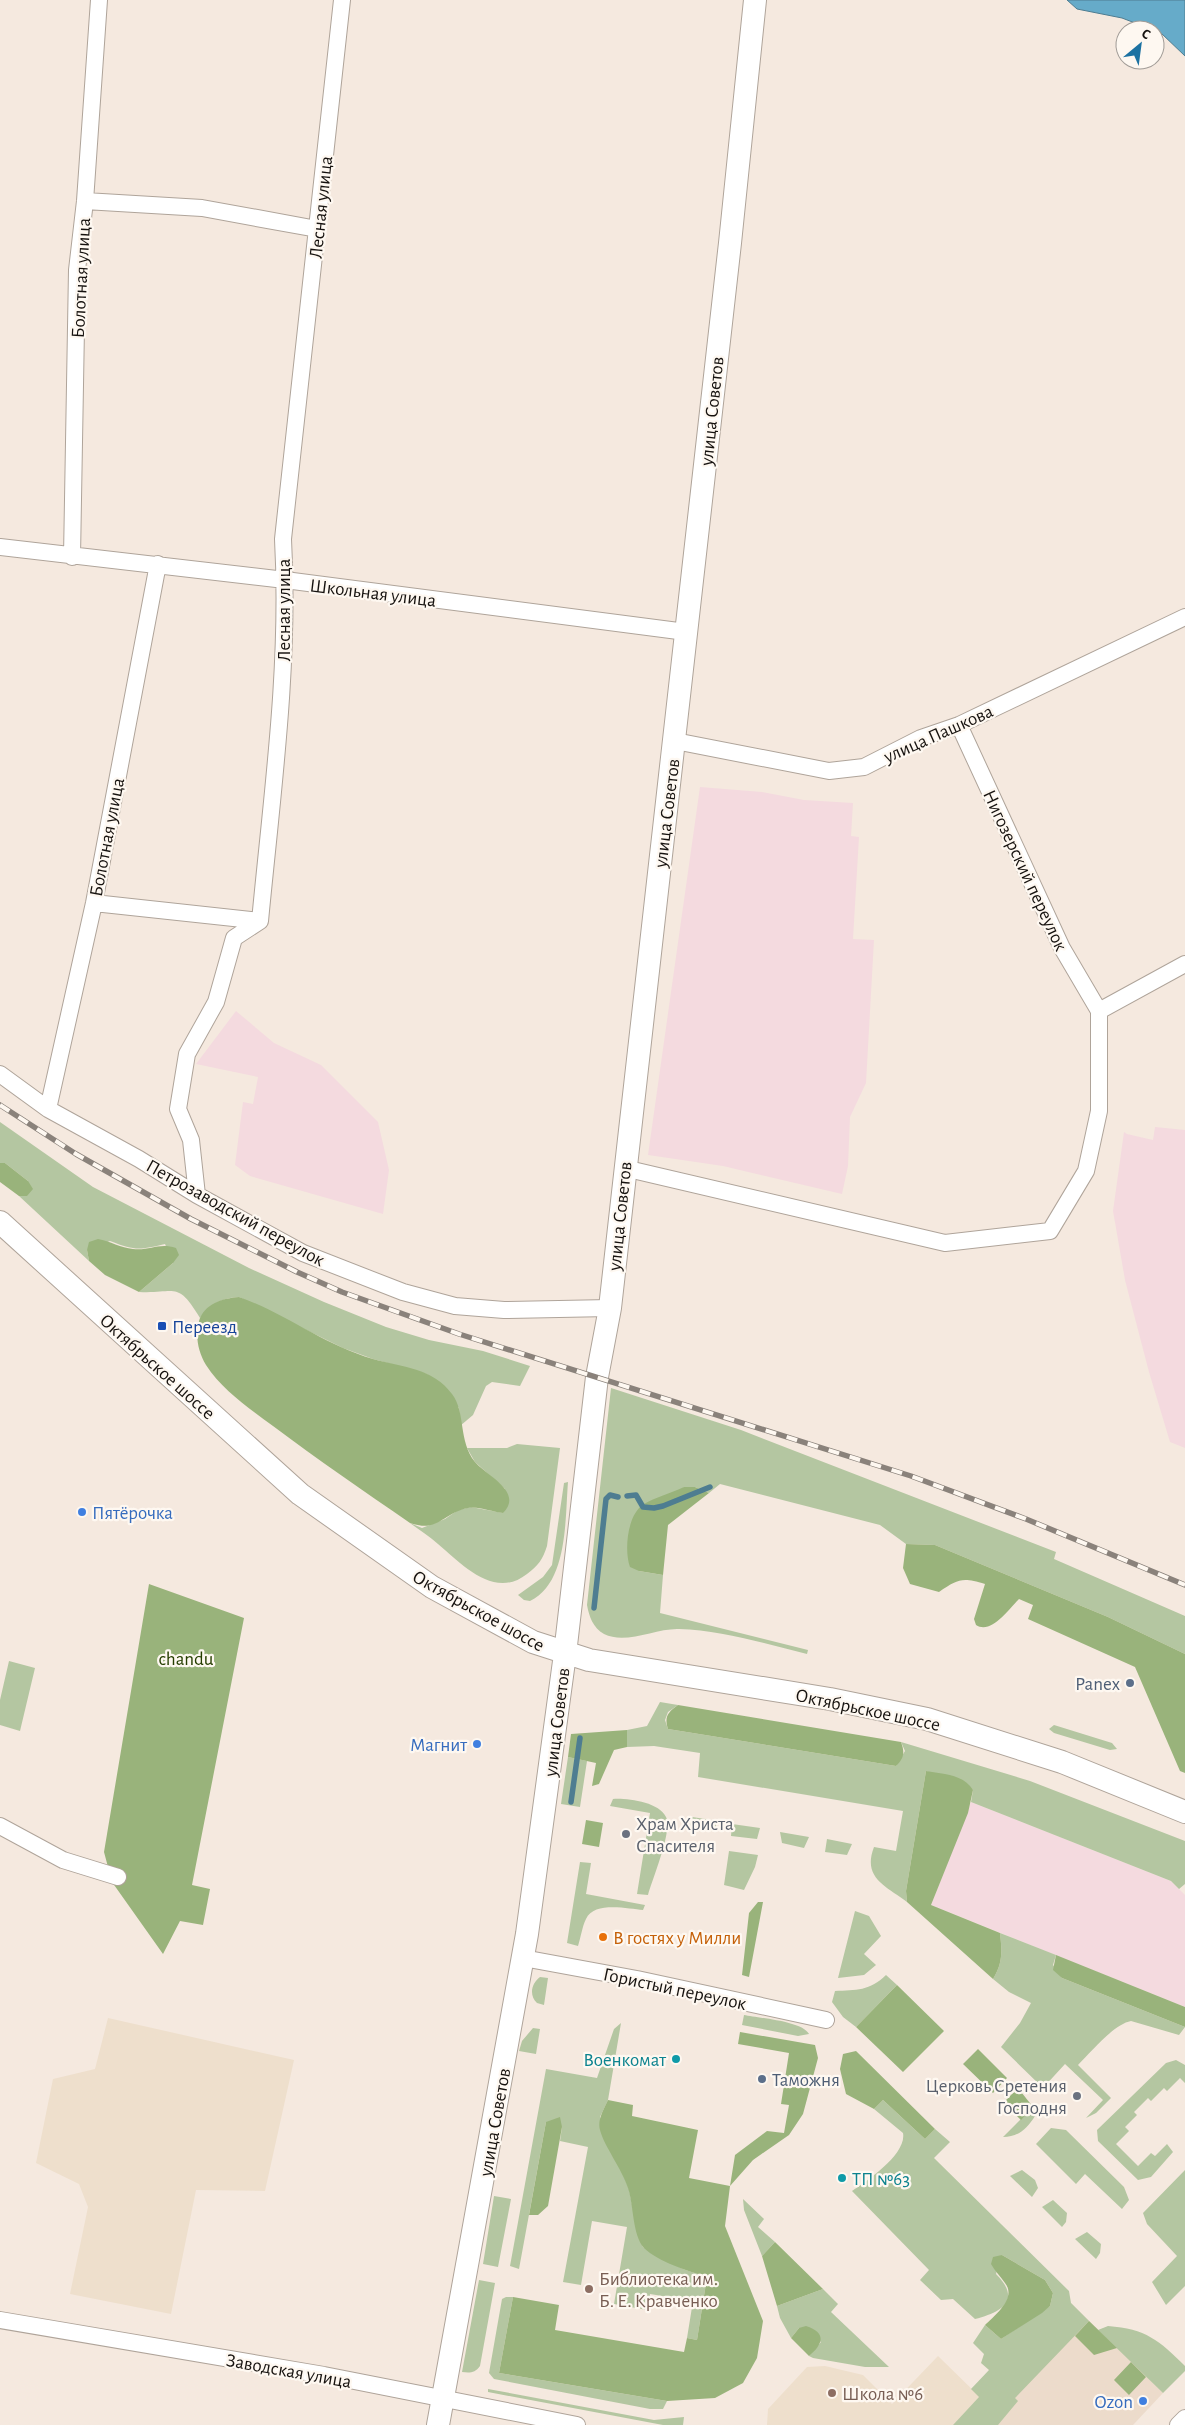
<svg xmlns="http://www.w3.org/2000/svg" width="1185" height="2425" viewBox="0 0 1185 2425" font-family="'Alegreya Sans',sans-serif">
<rect width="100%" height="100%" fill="#f5e9df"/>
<path fill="#ecdbcb" d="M 1071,2303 L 1163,2393 L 1133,2425 L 953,2425 Z"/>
<path fill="#f4dadf" d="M 700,787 L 762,792 L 804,800 L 853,803 L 851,836 L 859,837 L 853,939 L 874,940 L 866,1083 L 850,1117 L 848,1166 L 842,1194 L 723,1166 L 648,1155 Z
M 236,1011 L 274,1043 L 321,1065 L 378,1122 L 389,1170 L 383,1214 L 250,1176 L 235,1165 L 243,1102 L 253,1104 L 258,1077 L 196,1064 Z
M 1155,1127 L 1185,1130 L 1185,1448 L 1170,1442 L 1149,1372 L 1125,1280 L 1113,1211 L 1124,1132 L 1127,1134 L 1153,1140 Z
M 971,1802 L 1171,1881 L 1185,1895 L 1185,2007 L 931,1905 Z"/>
<path fill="#eedfcc" d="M 108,2018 L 294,2060 L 265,2191 L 196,2190 L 171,2314 L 70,2294 L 88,2207 L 79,2184 L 36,2163 L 53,2079 L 95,2069 Z
M 938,2356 L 980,2397 L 953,2425 L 767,2425 L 768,2409 L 807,2367 L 825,2366 L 863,2375 L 892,2404 Z"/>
<path fill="#b4c6a1" d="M 0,1122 L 93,1187 L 249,1268 L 324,1302 L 386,1327 L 429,1340 L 483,1351 L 530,1366 L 520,1386 L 492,1382 L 486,1386 L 473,1415 L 460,1426 L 459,1408 L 427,1374 L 373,1359 L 343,1348 L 239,1297 C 221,1298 211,1304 200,1318 C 177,1280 176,1294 139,1292 L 173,1263 L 165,1244 C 139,1250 136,1251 110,1241 L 87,1250 L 89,1261 L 19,1196 L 27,1196 L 28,1181 L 5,1163 L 0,1163 Z
M 611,1388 L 741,1430 L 1056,1552 L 1054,1559 L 1185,1616 L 1185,1654 L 1108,1617 L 935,1545 L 906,1544 L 880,1525 L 720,1484 L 709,1493 L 695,1487 L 684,1487 L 639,1571 L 663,1575 L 660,1613 L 808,1650 L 807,1654 C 765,1644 722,1630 679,1629 C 656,1628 626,1645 604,1634 C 593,1628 589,1616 587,1605 Z
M 517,1444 L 560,1448 L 547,1546 C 543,1559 538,1566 527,1574 C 494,1600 462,1564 438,1544 C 429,1536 419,1530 410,1523 L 422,1528 L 445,1519 L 458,1510 L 471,1507 L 503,1513 L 505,1489 L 475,1462 L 467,1448 L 507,1448 Z
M 568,1482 C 565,1519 568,1583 530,1601 L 524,1600 L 518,1595 L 543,1577 L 552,1565 L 564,1483 Z
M 9,1661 L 35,1668 L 20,1731 L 0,1725 L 0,1700 Z
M 660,1702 L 678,1705 L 668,1712 L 665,1720 L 668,1729 L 896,1766 L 905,1751 L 901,1742 L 1030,1781 L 1185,1841 L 1185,1884 L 1179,1889 L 1171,1881 L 971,1802 L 973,1790 L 926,1771 L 906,1891 L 907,1902 C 886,1886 862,1878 874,1847 L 896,1851 L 903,1811 L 698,1777 L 700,1753 L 654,1746 L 627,1747 L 627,1730 L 647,1726 Z
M 1054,1725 L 1112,1743 L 1117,1749 L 1110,1750 L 1054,1733 L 1049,1729 Z
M 568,1757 L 587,1761 L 580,1807 L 561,1804 Z
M 613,1799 C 627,1798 659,1802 666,1817 C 673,1830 652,1880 648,1895 L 637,1894 L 650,1813 L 610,1806 Z
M 692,1817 L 718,1821 L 713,1831 L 690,1828 Z
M 732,1824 L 760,1828 L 757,1839 L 731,1836 Z
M 780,1832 L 809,1837 L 804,1848 L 782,1843 Z
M 827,1839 L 852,1844 L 847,1855 L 825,1852 Z
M 729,1851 L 758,1855 L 755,1867 L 744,1890 L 724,1885 Z
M 580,1862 L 591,1863 L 586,1894 L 645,1905 L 643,1910 C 628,1909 594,1901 586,1919 C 582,1927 581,1937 578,1946 L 567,1943 Z
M 855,1911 L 869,1916 L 881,1936 L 864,1954 L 876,1965 L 864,1975 L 838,1978 Z
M 1000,1933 L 1056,1955 L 1053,1965 L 1062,1978 L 1185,2027 L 1179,2035 L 1131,2021 C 1114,2024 1091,2052 1078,2065 L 1111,2098 L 1096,2113 L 1086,2118 L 1103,2100 L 1065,2064 L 1043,2088 L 1001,2047 L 1020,2023 L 1031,2003 L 1009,1992 L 993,1979 C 1003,1963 1002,1951 1000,1933 Z
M 886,1975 L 897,1985 L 856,2027 L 843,2017 L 832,2002 L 835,1991 C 856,1990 870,1991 886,1975 Z
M 540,1977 L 548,1978 L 544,2005 L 537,2003 C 529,1995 531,1984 540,1977 Z
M 744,2015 C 758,2018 802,2021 809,2034 L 798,2036 L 742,2025 Z
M 621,2023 L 608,2100 L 600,2117 L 629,2189 L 637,2230 L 643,2247 L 683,2269 L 707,2277 L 697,2340 L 687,2338 L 693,2301 L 650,2294 L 647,2310 L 614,2304 L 627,2227 L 592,2221 L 581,2285 L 563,2282 L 588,2147 L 560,2141 L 562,2127 L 546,2122 L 519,2269 L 510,2266 L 546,2069 L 597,2078 L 614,2029 Z
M 533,2028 L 540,2029 L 536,2054 L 519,2051 L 522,2041 Z
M 1176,2060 L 1185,2065 L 1185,2083 L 1180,2078 L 1167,2091 L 1164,2088 L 1151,2101 L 1148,2098 L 1134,2112 L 1137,2115 L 1125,2127 L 1129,2131 L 1116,2144 L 1138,2166 L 1151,2153 L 1155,2156 L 1167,2144 L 1173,2152 L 1151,2177 L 1138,2180 L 1098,2141 L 1097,2130 L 1166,2063 Z
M 883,2100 L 925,2139 L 935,2129 L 950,2142 L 934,2158 L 1069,2291 L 1071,2303 L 1089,2321 L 1015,2398 L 1018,2401 L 998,2425 L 953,2425 L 979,2397 L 971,2389 L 989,2370 L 981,2363 L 984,2354 L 973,2343 L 985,2325 L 1001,2339 L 1050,2306 L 1053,2293 L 1045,2280 L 1002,2255 L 996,2274 C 1022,2300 1002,2312 975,2319 L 953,2299 L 941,2300 L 920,2280 L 929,2270 L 852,2191 C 867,2181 907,2154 903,2133 L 874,2109 Z
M 1033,2107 L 1035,2116 C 1027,2129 1018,2137 1003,2137 Z
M 1051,2128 L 1066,2130 L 1124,2187 L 1129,2200 L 1122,2209 L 1085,2174 L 1076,2184 L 1036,2144 Z
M 1022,2170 L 1035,2180 L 1038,2188 L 1032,2197 L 1010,2176 Z
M 1185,2170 L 1185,2286 L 1166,2305 L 1152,2282 L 1177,2256 L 1147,2224 L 1143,2213 Z
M 494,2196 L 511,2199 L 498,2267 L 483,2264 Z
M 743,2199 L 764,2219 L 758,2227 L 775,2242 L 762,2256 L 744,2210 Z
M 1053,2200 L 1067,2213 L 1066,2222 L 1062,2227 L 1042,2207 Z
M 1087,2232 L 1101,2244 L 1100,2253 L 1096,2259 L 1075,2239 Z
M 479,2280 L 495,2283 L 480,2366 C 475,2373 470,2373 462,2372 Z
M 823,2289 L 838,2304 L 831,2312 L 889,2367 L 865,2367 L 813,2358 L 809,2356 L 821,2342 L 799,2328 L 791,2338 L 780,2318 L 777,2306 Z
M 506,2297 L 513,2297 L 499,2373 L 667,2401 L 663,2409 L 650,2409 L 494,2379 L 489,2373 L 502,2299 Z
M 1108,2326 C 1146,2329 1159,2340 1185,2366 L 1185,2371 L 1163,2393 L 1098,2330 Z
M 488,2389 L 654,2420 L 684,2417 L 683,2425 L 663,2425 L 488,2392 Z"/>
<path fill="#99b37b" d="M 0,1163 L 5,1163 L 28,1181 L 33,1189 L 27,1196 L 19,1196 L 0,1182 Z
M 98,1239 C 110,1241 121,1248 133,1249 C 150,1251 159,1242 176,1248 L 179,1255 L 173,1263 L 139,1292 L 105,1275 L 89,1261 L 87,1250 L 89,1242 Z
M 239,1297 C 285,1313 324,1345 373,1359 C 402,1367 433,1368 452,1394 C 466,1412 458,1441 475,1462 C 487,1476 524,1492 503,1513 C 492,1512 478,1506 468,1508 C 442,1513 439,1533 410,1523 C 364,1491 318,1460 273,1426 C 250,1409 222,1390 206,1365 C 198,1352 195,1336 199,1321 C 204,1304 223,1298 239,1297 Z
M 684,1487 L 695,1487 L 709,1493 L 668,1525 L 663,1575 L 639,1571 L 630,1567 C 624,1551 627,1514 644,1504 C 656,1497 671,1493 684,1487 Z
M 906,1544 L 935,1545 L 1108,1617 L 1185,1654 L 1185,1773 L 1180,1771 L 1135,1667 L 1028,1619 L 1033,1605 L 1019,1599 C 1009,1609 991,1635 976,1625 L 974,1619 L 985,1584 C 962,1577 958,1579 939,1592 L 910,1584 L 903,1568 Z
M 149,1584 L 244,1618 L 192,1885 L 210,1889 L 203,1925 L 180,1921 L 163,1954 L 112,1882 L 104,1852 Z
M 678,1705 L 901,1742 C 905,1753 904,1758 896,1766 L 668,1729 C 664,1717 668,1712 678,1705 Z
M 627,1730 L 627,1747 L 614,1750 L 599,1784 L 592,1786 L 596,1763 L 568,1757 L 571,1734 Z
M 926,1771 C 943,1774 963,1774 973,1790 L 968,1813 L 931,1905 L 1000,1933 C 1002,1951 1003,1963 993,1979 L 907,1902 L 906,1891 Z
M 586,1820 L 603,1823 L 599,1847 L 582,1844 Z
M 758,1902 L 763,1902 L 749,1977 L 742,1975 L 749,1913 Z
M 1056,1955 L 1185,2007 L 1185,2027 L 1062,1978 L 1053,1970 Z
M 897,1985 L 944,2031 L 903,2072 L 856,2027 Z
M 740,2032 L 815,2045 L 818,2058 L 803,2114 L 789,2135 L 753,2160 L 730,2186 L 725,2226 L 763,2321 L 757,2358 L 743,2383 L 715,2398 L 667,2401 L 499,2373 L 513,2297 L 559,2305 L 555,2330 L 684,2352 L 687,2338 L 697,2340 L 707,2277 C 689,2271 658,2262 644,2248 C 632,2234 634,2206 628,2188 C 622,2169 604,2146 600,2130 C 597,2120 604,2109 608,2100 L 633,2105 L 632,2116 L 698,2130 L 689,2178 L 730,2186 L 735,2155 L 767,2131 L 784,2133 L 789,2105 L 781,2104 L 789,2053 L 738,2044 Z
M 978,2049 L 1007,2078 L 993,2093 L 963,2064 Z
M 856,2051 L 935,2129 L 925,2139 L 883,2100 L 874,2109 L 846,2094 L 840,2069 L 843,2054 Z
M 1018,2088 L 1033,2107 L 1021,2120 L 1003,2103 Z
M 560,2117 L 562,2127 L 548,2206 L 538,2215 L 529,2215 L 546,2122 Z
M 775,2242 L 823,2289 L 777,2306 L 762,2256 Z
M 1002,2255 L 1045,2280 L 1053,2293 L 1050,2306 L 1042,2313 L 1001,2339 L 985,2325 C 995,2315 1017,2298 1005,2283 C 1000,2276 995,2271 991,2264 L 993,2257 Z
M 1089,2321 L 1117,2348 L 1094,2355 L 1075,2336 Z
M 806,2326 C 827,2333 823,2344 809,2356 L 791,2338 L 799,2328 Z
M 1131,2362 L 1146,2377 L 1129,2395 L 1114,2380 Z"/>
<path fill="#66abc9" stroke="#4e7d91" d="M 1067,0 L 1185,0 L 1185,56 L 1161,33 L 1122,18 L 1077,9 Z"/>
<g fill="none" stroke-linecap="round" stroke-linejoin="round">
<path stroke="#4e7d91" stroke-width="5.5" d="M 627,1496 L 636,1495 L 643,1507 L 654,1508 L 663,1506 L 710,1487
M 594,1608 L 606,1499 L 610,1495 L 618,1497
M 571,1802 L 580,1738"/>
<g stroke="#afa49a" stroke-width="18">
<path id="street" d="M 85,201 L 202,208 L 317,229
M 0,547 L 285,580 L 686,632
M 72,557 L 77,270 L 85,201 L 99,0
M 675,741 L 829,771 L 864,767 L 921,738 L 959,725 L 1185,617
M 94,903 L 260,921
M 1099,1011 L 1185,964
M 0,1074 L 48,1109 L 139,1159 L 197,1195 L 303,1253 L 403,1292 L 455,1306 L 504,1310 L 610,1308
M 48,1109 L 94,903 L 158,564
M 624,1168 L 945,1243 L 1050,1231 L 1086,1171 L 1099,1111 L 1099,1011 L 1062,948 L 959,725
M 197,1195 L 191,1140 L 178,1109 L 187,1054 L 216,1002 L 234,938 L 260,921 C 272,794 290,667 283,539 L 342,0
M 0,1826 L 63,1860 L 118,1877
M 523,1958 L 637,1979 L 826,2020
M 0,2320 L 324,2375 L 577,2425
M 1178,2425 L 1185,2418"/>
</g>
<g stroke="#afa49a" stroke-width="24">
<path id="secondary" d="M 0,1222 L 300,1494 L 432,1587 L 533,1642 L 589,1660 L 830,1699 L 927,1719 L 1062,1762 L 1185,1812
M 438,2425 L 527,1934 L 565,1654 L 597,1377 L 610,1308 L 730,243 L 755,0"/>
</g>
<use href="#street" stroke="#fff" stroke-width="16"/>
<use href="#secondary" stroke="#fff" stroke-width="22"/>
<g stroke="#8a827b" stroke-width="5.5">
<path id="rail" d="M 0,1105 L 76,1154 L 191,1219 L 297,1272 L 342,1292 L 459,1334 L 911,1476 L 1026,1519 L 1185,1585"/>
</g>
<use href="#rail" stroke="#fef8f1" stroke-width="4" stroke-dasharray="11" stroke-linecap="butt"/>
</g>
<rect fill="#1a4fb4" stroke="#fef8f1" stroke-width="2" x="157" y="1321" width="10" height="10" rx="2.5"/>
<g fill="#3f7fe0" stroke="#fef8f1" stroke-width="2">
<circle cx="82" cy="1512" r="5"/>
<circle cx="477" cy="1744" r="5"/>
<circle cx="1143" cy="2401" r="5"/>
</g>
<g fill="#5c6f8a" stroke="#fef8f1" stroke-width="2">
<circle cx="1130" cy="1683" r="5"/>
<circle cx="762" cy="2079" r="5"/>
</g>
<g fill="#6b7280" stroke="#fef8f1" stroke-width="2">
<circle cx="626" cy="1834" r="5"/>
<circle cx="1077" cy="2096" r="5"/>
</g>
<circle fill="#e8710a" stroke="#fef8f1" stroke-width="2" cx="603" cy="1937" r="5"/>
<g fill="#0f9aa8" stroke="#fef8f1" stroke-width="2">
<circle cx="676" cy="2059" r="5"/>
<circle cx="842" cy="2178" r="5"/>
</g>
<g fill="#8d6e63" stroke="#fef8f1" stroke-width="2">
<circle cx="589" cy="2289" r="5"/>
<circle cx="832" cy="2393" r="5"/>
</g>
<g text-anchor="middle" stroke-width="4.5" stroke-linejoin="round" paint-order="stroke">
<g font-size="19" fill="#16120f" stroke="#fef8f1">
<text transform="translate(320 207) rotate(-84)" y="7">Лесная улица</text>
<text transform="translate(80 278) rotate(-87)" y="7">Болотная улица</text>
<text transform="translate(711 411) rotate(-84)" y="7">улица Советов</text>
<text transform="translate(373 592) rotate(7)" y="7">Школьная улица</text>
<text transform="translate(283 610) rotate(-90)" y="7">Лесная улица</text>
<text transform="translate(938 733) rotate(-24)" y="7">улица Пашкова</text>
<text transform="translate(666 813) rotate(-83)" y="7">улица Советов</text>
<text transform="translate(106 837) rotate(-79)" y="7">Болотная улица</text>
<text transform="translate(1026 870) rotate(65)" y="7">Нигозерский переулок</text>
<text transform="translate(236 1212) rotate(29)" y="7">Петрозаводский переулок</text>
<text transform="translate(619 1216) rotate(-84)" y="7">улица Советов</text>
<text transform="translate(158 1366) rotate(42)" y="7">Октябрьское шоссе</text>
<text transform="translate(479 1610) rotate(29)" y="7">Октябрьское шоссе</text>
<text transform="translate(868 1709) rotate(12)" y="7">Октябрьское шоссе</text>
<text transform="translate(556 1722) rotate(-83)" y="7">улица Советов</text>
<text transform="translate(675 1988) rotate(12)" y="7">Гористый переулок</text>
<text transform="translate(494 2122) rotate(-80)" y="7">улица Советов</text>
<text transform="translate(289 2370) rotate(10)" y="7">Заводская улица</text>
</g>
<g font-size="19" fill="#164399" stroke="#fef8f1" text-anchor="start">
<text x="172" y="1333">Переезд</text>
</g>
<g font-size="19" fill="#366cbe" stroke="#fef8f1" text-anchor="end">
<text x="92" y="1519" text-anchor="start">Пятёрочка</text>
<text x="467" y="1751">Магнит</text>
<text x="1133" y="2408">Ozon</text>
</g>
<g font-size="19" fill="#263e00" stroke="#fef8f1">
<text x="186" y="1665">chandu</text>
</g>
<g font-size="19" fill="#4e5e75" stroke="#fef8f1" text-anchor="end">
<text x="1120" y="1690">Panex</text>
<text x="772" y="2086" text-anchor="start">Таможня</text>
</g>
<g font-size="19" fill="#5b616d" stroke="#fef8f1" text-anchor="start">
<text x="636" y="1830">Храм Христа<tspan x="636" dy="22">Спасителя</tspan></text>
<text x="1067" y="2092" text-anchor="end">Церковь Сретения<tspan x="1067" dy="22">Господня</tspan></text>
</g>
<g font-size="19" fill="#c56008" stroke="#fef8f1" text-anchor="start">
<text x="613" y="1944">В гостях у Милли</text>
</g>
<g font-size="19" fill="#0d838f" stroke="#fef8f1" text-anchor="end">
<text x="666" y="2066">Военкомат</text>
<text x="852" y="2185" text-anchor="start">ТП №63</text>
</g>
<g font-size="19" fill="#785e54" stroke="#fef8f1" text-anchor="start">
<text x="599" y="2285">Библиотека им.<tspan x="599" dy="22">Б. Е. Кравченко</tspan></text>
<text x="842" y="2400">Школа №6</text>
</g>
</g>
<g transform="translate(1140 45) rotate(29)"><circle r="24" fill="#fef8f1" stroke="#a19c97"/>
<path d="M0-4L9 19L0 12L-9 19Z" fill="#1c72a2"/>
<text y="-8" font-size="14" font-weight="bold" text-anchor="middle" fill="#16120f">С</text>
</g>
</svg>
